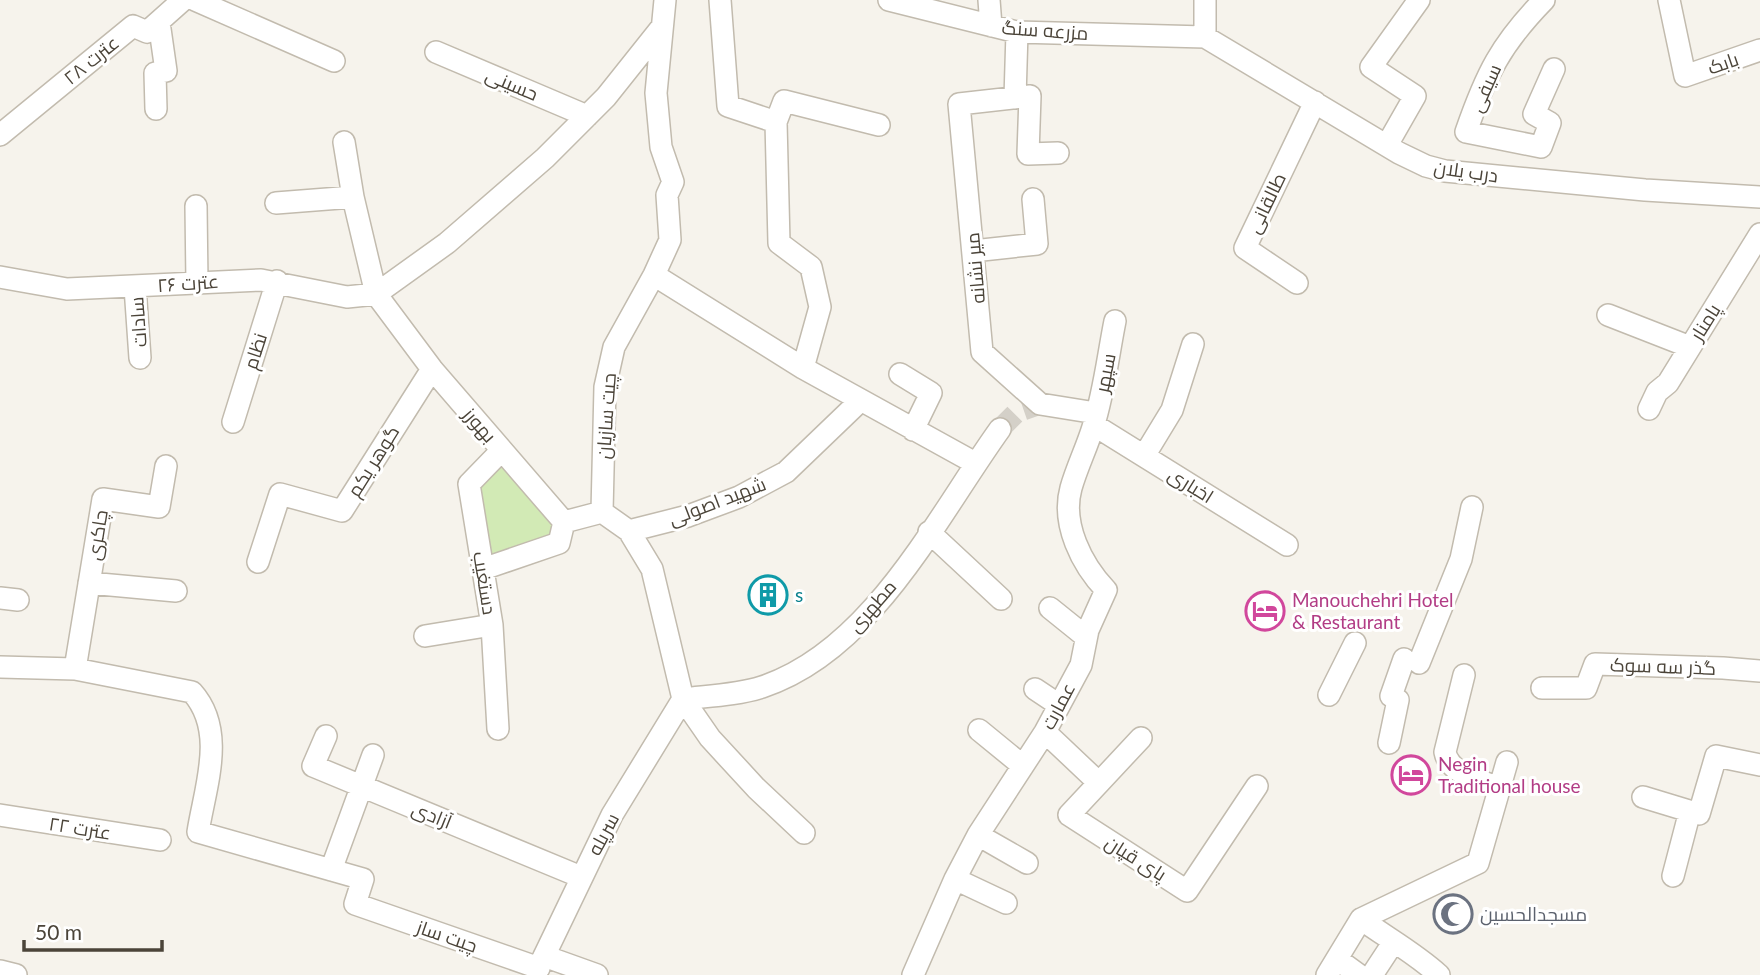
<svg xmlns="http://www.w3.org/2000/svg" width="1760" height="975" viewBox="0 0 1760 975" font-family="Lato,Cairo,sans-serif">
<rect width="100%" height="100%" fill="#f6f3ec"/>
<path fill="#d2eab5" d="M 502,450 L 564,522 L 559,543 L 483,569 L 469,484 Z"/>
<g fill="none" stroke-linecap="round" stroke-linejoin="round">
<path stroke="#d4d0c8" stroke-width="21" stroke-dasharray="21 10" stroke-linecap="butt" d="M 1000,429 L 1017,412 L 1040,404"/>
<g stroke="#c2bbae" stroke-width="24">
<path id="minor" d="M 195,0 L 334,61
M 720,0 L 728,106 L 776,122 L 779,243 L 811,267 L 820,307 L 803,368
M 889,0 L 1017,32 L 1205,37 L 1399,153 L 1426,166 L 1445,171 L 1645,190 L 1760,197
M 989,0 L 991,26
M 1544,0 C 1501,44 1486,74 1466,132 L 1541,147 L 1550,123 L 1534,114 L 1554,69
M 1669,0 L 1685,76 L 1760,50
M 1205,37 L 1205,0
M 436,52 L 587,116
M 1015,98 L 1017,32
M 156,109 L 155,73 L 166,71 L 159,22
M 776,122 L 784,101 L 879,125
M 0,135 L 133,26 L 147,32 L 183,0
M 344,142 L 353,197 L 376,294 L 432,369 L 564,522 L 602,512
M 1387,145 L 1415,96 L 1371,67 L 1419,0
M 1058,153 L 1028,154 L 1030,96 L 959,104 L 982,352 L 1040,404 L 1096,413
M 276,203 L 353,197
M 196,206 L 197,283
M 973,251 L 1037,244 L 1033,199
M 654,275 L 803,368 L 975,463
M 0,277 L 67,289 L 261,280 L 347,297 L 376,294 L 447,243 L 545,158 L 606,97 L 661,28
M 1297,283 L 1245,248 L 1315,102
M 135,287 L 140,358
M 1608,315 L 1690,347
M 900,374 L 931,393 L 913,430
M 1649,409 L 1657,392 L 1668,383 L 1760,234
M 233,422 L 277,281
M 1094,425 L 1287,545
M 1144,456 L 1172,410 L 1193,344
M 602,512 L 605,387 L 614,347 L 654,275 L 670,240 L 667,195 L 673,182 L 661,147 L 656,93 L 665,0
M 602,512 L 629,531 L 652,569 L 683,699 L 710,738 L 756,788 L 804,833
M 629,531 L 688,516 L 739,497 L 786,472 L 860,401
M 929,532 L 1001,599
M 258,562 L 280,494 L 342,511 L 432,369
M 483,569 L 559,543 L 564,522
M 89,583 L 176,591
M 0,598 L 18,600
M 1050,608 L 1086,637
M 425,636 L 492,625
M 1419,663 L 1461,559 L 1472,507
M 0,667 L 75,669 L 192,692 C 227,731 205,787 198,832 L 363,879 L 355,904 L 539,968
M 75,669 L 103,499 L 159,507 L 166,466
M 1464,675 L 1445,752 C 1449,774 1480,780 1499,788
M 1542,688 L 1586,688 L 1595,664 L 1723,668 L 1760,671
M 1035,689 L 1059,705
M 1329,695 L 1355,643
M 683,699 C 708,696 737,695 762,687 C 872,651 936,518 1000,429
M 498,729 L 492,625 L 469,484 L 502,450
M 979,730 L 1023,766
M 1045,732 L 1099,783
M 326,736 L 313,766 L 581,877
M 1141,738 L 1069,815 L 1187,891 L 1257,786
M 1389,743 L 1398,700 L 1391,696 L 1404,659
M 1643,797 L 1699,814 L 1716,756 L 1760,765
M 0,815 L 160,840
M 978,835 L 1027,863
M 331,870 L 373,755
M 1673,876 L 1690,811
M 955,879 L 1006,903
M 1361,919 L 1478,863 L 1507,762
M 544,956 L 597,975
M 1337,959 L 1359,975
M 0,971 L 16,975
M 535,975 L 612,815 L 683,699
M 913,975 L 955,879 L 978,835 L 1045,732 L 1081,665 L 1088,630 L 1106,590 C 1082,565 1061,524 1071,488 C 1077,467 1087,447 1093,427 C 1104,393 1108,356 1115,321
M 1327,975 L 1361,919 C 1387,938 1415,953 1439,975
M 1372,975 L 1393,943"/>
</g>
<use href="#minor" stroke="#fff" stroke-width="21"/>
</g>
<defs>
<g id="building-ring" transform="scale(2.0125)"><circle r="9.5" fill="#fff" stroke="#0f9aa8" stroke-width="1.5"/><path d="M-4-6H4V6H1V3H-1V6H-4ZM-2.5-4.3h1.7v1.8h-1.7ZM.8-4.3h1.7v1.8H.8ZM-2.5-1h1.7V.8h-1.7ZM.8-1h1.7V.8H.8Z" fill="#0f9aa8"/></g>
<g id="hotel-ring" transform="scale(2.0125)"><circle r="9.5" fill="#fff" stroke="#d1479c" stroke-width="1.5"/><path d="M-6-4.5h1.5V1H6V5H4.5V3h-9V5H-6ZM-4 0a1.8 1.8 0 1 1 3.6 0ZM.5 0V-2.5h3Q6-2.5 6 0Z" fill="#d1479c"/></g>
<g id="mosque-ring" transform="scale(2.0125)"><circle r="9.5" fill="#fff" stroke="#6b7280" stroke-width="1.5"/><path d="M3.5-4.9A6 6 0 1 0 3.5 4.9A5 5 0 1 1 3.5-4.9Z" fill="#6b7280"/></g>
</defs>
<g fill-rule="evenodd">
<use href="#building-ring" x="768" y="595"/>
<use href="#hotel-ring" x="1265" y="611"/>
<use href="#hotel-ring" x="1411" y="775"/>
<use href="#mosque-ring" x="1453" y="914"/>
</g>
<g text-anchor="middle" stroke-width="6" stroke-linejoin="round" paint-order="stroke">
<g font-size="19" fill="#4b4439" stroke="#fff">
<text transform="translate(1045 30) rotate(4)" y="7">مزرعه سنگ</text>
<text transform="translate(91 60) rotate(-39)" y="7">عترت ۲۸</text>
<text transform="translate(1723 63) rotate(-19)" y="7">بابک</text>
<text transform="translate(512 84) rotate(23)" y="7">حسینی</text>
<text transform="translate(1485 88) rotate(-66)" y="7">سیفی</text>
<text transform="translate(1466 171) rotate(8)" y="7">درب یلان</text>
<text transform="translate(1266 203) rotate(-64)" y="7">طالقانی</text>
<text transform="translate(975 268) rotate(-95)" y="7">میر نشانه</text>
<text transform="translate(188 283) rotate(-4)" y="7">عترت ۲۶</text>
<text transform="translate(138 322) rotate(-94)" y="7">سادات</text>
<text transform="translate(1705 322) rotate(-58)" y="7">پامنار</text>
<text transform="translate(255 351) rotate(-72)" y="7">نظام</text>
<text transform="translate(1105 373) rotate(-79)" y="7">سپهر</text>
<text transform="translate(606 416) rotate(-86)" y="7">چیت سازیان</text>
<text transform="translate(480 425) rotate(49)" y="7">بهورز</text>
<text transform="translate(373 461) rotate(-58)" y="7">گوهر یکم</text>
<text transform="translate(1191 485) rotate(32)" y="7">اخباری</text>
<text transform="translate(717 501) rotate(-21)" y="7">شهید اصولی</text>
<text transform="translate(97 535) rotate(-81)" y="7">چاکری</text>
<text transform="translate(485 583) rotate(81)" y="7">دستغیب</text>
<text transform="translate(872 606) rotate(-49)" y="7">مطهری</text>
<text transform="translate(1663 666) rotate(2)" y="7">گذر سه سوک</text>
<text transform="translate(1058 706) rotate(-62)" y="7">عمارت</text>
<text transform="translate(432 815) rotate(22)" y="7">آزادی</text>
<text transform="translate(80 828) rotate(9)" y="7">عترت ۲۲</text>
<text transform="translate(603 834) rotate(-62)" y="7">سرپله</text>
<text transform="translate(1136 858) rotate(32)" y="7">پای قپان</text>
<text transform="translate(447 936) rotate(19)" y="7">چیت ساز</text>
</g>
<g font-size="19" fill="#0d838f" stroke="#fff" text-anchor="start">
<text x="795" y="602">s</text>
</g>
<g font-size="19" fill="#b23c85" stroke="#fff" text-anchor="start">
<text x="1292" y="607">Manouchehri Hotel<tspan x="1292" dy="22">&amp; Restaurant</tspan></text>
<text x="1438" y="771">Negin<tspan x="1438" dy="22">Traditional house</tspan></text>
</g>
<g font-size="19" fill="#5b616d" stroke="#fff" text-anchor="start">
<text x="1480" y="921">مسجدالحسین</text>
</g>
</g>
<path d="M24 940v10h138v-10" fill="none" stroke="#4b4439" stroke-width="3.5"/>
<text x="35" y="940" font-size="21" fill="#4b4439" stroke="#ffffff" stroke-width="5" paint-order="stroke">50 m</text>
</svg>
